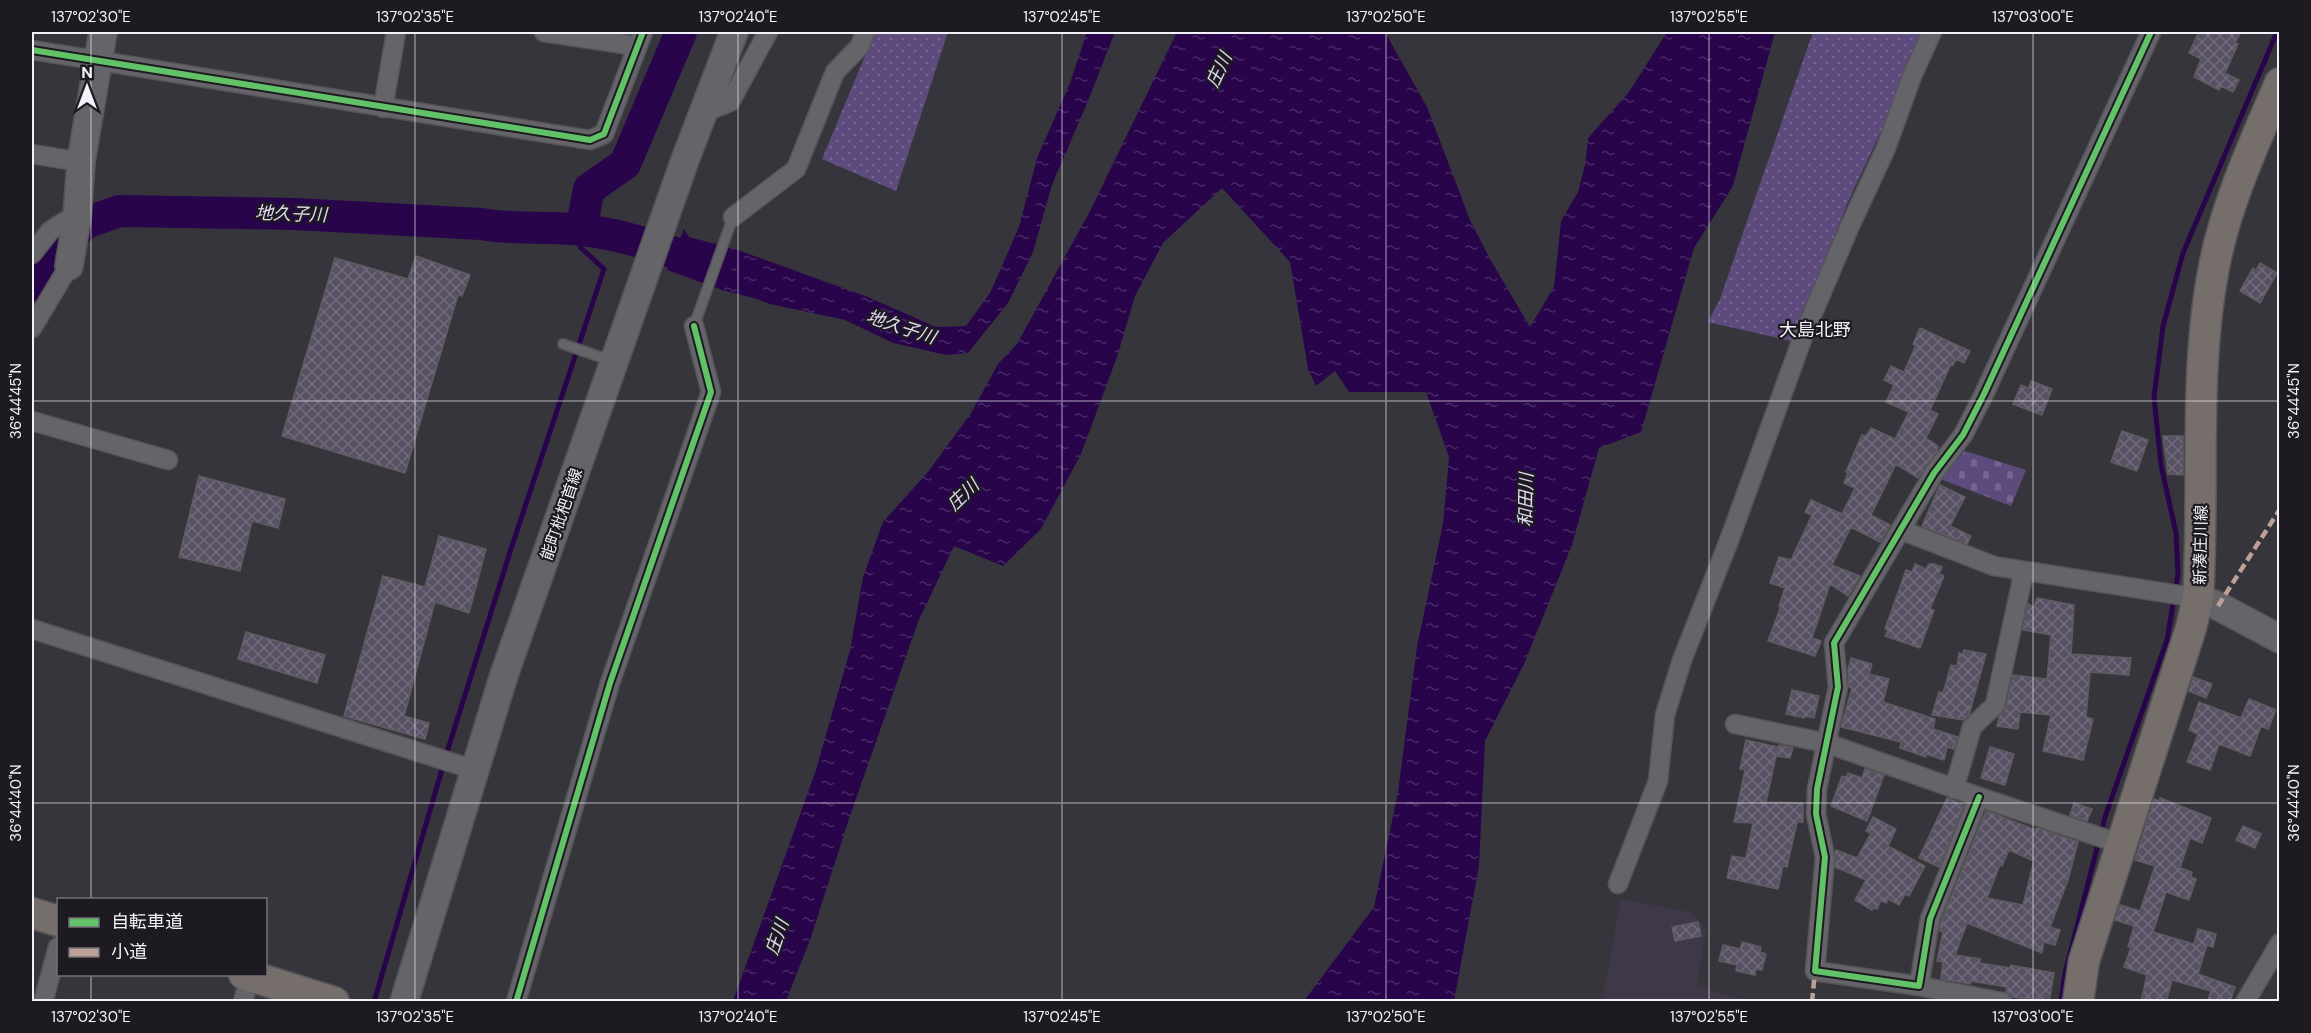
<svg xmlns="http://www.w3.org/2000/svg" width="2311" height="1033" viewBox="0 0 2311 1033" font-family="'DM Sans','Noto Sans JP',sans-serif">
<defs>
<pattern id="cemetery-stones" width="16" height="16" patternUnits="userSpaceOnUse" patternTransform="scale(1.5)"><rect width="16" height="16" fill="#5d4b7e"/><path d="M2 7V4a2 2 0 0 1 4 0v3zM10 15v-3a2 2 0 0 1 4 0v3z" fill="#756591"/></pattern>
<pattern id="park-dots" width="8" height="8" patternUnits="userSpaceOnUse" patternTransform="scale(1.5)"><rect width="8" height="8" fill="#5d4b7e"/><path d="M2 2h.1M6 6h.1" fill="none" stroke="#756591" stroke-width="1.8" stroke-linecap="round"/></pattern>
<pattern id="water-ripples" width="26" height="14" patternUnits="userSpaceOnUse" patternTransform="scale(1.5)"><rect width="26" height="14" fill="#28054b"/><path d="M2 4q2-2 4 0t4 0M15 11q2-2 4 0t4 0" fill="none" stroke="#482a66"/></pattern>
<pattern id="building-cross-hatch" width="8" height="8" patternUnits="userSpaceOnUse" patternTransform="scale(1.5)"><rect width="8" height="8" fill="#585164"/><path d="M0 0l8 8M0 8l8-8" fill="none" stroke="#706a7b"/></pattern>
</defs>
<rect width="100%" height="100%" fill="#37353c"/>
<path fill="#3e3849" d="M 1621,899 L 1691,912 L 1706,930 L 1697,983 L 1717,993 L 1749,1001 L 1602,1002 Z"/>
<path fill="url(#cemetery-stones)" d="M 1965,451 L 2026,470 L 2011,506 L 1940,479 Z"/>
<path fill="url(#park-dots)" d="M 875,32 L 948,32 L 896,191 L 822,159 Z
M 1813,32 L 1928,32 L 1851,195 L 1791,341 L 1708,322 L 1720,299 Z"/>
<path fill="url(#water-ripples)" d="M 1087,32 L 1115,32 L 1088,101 L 1052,185 L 1033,252 L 1008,303 L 968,353 L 946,355 L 893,343 L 845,320 L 770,304 L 757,299 L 722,290 L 667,270 L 684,229 L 689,237 L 735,249 L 868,297 L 936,327 L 966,326 L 990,293 L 1019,227 L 1037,158 L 1070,83 Z
M 1177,32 L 1385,32 L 1427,107 L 1470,220 L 1490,259 L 1530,327 L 1554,287 L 1561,221 L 1578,192 L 1585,165 L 1588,138 L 1629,92 L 1667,32 L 1775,32 L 1733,186 L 1694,248 L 1641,432 L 1599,448 L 1572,545 L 1524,664 L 1485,741 L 1479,866 L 1454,1001 L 1304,1001 L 1374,907 L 1398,792 L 1417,646 L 1443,524 L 1449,457 L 1426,392 L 1349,392 L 1335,371 L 1316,386 L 1308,369 L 1290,262 L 1222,188 L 1163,243 L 1135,296 L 1117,357 L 1081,454 L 1041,529 L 1003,566 L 954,546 L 918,622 L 850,816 L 810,940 L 786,1001 L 733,1001 L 816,770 L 850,650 L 863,577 L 883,522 L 928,472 L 971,413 L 998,364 L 1017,344 L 1090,211 Z"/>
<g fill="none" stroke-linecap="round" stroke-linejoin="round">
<path stroke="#28054b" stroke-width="5" d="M 374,1002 L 448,749 L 511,549 L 604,269 L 580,247 L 581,230
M 2061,1002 L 2065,973 L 2105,817 L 2167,640 L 2178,574 L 2176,533 L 2161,465 L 2154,397 L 2163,326 L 2183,253 L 2277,32"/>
<path stroke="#28054b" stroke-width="32" d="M 581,230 L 589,189 L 625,164 L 681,32
M 32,285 L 59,245 L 88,222 L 120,211 L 295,214 L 481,224 C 514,230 548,226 582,230 C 628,235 672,252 716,267"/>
</g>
<path fill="url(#building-cross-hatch)" stroke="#5e5c61" stroke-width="1.5" fill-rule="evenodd" d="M 2199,32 L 2241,32 L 2235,43 L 2238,44 L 2225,73 L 2239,80 L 2233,92 L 2221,86 L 2219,90 L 2194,77 L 2201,59 L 2189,53 Z
M 416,256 L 470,275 L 462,296 L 458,295 L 405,473 L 282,436 L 335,258 L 408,279 Z
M 2260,263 L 2277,273 L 2260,303 L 2240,291 L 2253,268 L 2256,270 Z
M 1920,328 L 1970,351 L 1964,363 L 1956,359 L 1953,365 L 1951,364 L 1930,410 L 1938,414 L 1926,438 L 1938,446 L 1937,451 L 1918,478 L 1896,464 L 1871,515 L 1890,525 L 1880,542 L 1851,527 L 1832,565 L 1860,576 L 1848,596 L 1830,584 L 1812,638 L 1821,641 L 1815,656 L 1768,641 L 1781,606 L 1779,606 L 1785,588 L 1770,583 L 1779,557 L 1791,560 L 1812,515 L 1805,512 L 1811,500 L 1842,514 L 1855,488 L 1844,483 L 1848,473 L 1846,472 L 1862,435 L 1866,436 L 1871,428 L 1895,439 L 1909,412 L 1886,402 L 1894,385 L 1884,380 L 1891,366 L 1904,372 L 1916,345 L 1913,344 Z
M 2031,381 L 2052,389 L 2042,415 L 2013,404 L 2021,385 L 2029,388 Z
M 2122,431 L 2148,440 L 2137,471 L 2111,462 Z
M 2163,436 L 2183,436 L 2183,475 L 2168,474 Z
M 199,476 L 285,499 L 278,528 L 252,521 L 240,571 L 179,557 Z
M 1940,485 L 1965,497 L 1950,526 L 1971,536 L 1967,544 L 1922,526 Z
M 439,536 L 486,549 L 469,613 L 435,602 L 404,716 L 429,723 L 425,739 L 344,716 L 383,576 L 425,587 Z
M 1915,564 L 1926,569 L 1929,564 L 1934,564 L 1942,567 L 1939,574 L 1944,576 L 1930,609 L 1934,610 L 1920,648 L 1885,636 L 1888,630 L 1885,629 L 1906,570 L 1912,572 Z
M 2037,598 L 2074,605 L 2071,654 L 2131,658 L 2129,675 L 2090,672 L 2086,717 L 2093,719 L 2083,760 L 2043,751 L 2051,715 L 2020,712 L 2018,729 L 1997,726 L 1999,717 L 2006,707 L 2013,675 L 2047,679 L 2051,635 L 2023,630 L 2028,604 L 2034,607 Z
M 246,632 L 325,655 L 317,683 L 238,659 Z
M 1964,650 L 1986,654 L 1969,715 L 1963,720 L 1932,715 L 1939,692 L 1943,693 L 1951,665 L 1957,666 L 1959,653 L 1963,654 Z
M 1851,658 L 1872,664 L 1869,674 L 1889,679 L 1883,702 L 1935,719 L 1933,729 L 1958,737 L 1954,749 L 1947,747 L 1944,760 L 1926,754 L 1926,757 L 1900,748 L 1901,742 L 1841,727 L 1852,688 L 1849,687 L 1848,670 Z
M 2193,677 L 2212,684 L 2206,698 L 2189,691 Z
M 1792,690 L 1819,696 L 1814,718 L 1805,716 L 1804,718 L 1786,714 Z
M 2249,699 L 2276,710 L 2268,729 L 2261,726 L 2250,756 L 2219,744 L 2210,770 L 2187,762 L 2198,734 L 2189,730 L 2199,702 L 2241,718 Z
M 1746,740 L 1778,747 L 1766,802 L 1803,803 L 1803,822 L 1797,822 L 1787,867 L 1783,866 L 1778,889 L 1727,878 L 1732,856 L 1746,858 L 1753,823 L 1734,822 L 1745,770 L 1740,769 Z
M 1779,745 L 1793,748 L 1790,758 L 1777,756 Z
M 1990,747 L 2014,754 L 2005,785 L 1981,778 Z
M 1865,769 L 1884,775 L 1867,821 L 1831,806 L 1842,776 L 1847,777 L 1848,773 L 1862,778 Z
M 1947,798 L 1964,805 L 1939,867 L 1919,858 Z
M 2160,798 L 2211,818 L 2202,843 L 2190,838 L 2180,868 L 2192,872 L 2191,877 L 2196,879 L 2189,900 L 2166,892 L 2153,932 L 2194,944 L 2198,929 L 2216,934 L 2213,947 L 2207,945 L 2198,974 L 2235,987 L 2230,1002 L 2207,1002 L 2211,991 L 2172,980 L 2166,1002 L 2141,1002 L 2147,975 L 2124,967 L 2131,947 L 2128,947 L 2134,926 L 2115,920 L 2120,905 L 2140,911 L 2155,866 L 2135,860 L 2154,799 L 2159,801 Z
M 2074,803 L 2092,809 L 2087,821 L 2070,815 Z
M 1986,811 L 2036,830 L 2037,828 L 2078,842 L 2068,880 L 2050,927 L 2060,930 L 2055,945 L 2044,942 L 2042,953 L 1967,923 L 1955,955 L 1980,959 L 1980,963 L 2010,968 L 2011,965 L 2054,973 L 2049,1002 L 2012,997 L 2006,992 L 2007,987 L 1971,981 L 1970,984 L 1941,979 L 1943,962 L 1937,961 L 1943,932 L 1940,931 L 1940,925 ZM 2009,850 L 2034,861 L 2023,905 L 1987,898 L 2000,865 L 2002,866 Z
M 1873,817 L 1896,829 L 1888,846 L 1925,866 L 1909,896 L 1905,894 L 1899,905 L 1888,899 L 1886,903 L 1881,900 L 1877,909 L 1874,908 L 1872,910 L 1855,900 L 1866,880 L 1835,867 L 1835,852 L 1836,850 L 1857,858 L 1871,833 L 1866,831 Z
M 2243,826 L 2261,834 L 2255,848 L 2236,840 Z
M 1698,922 L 1701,936 L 1675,941 L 1672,927 Z
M 1742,942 L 1761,947 L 1760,952 L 1766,954 L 1762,970 L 1756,969 L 1755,975 L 1736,971 L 1737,965 L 1719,961 L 1723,945 L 1740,949 Z"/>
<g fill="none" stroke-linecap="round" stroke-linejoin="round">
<g stroke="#56545a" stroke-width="12">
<path id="lane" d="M 694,326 L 733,217
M 563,344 L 612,361"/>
</g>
<g stroke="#56545a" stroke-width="21">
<path id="street" d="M 544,32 L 637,46
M 32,50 L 590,140 L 604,134 L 643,32
M 383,108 L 396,32
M 702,113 L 730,102 L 768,32
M 32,154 L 81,162
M 733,217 L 796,169 L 835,72 L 860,46 L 865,32
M 32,254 L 50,231 L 77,214
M 32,328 L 69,266
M 32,421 L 168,460
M 1901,530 L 1994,566 L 2198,598
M 32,629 L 475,770
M 1735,724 L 1826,743 L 1979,797 L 2121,844
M 1954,789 L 1972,727 L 1995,705 L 2024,571
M 1979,797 L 1930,919 L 1919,986 L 1815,971 L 1825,857 L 1816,814 L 1817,789 L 1838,687 L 1834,643 L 1934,473 L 1963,435 L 1984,394 L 2151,32
M 1618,884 L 1658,781 L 1665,715 L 1682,660 L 1730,538 L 1804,334 L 1849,228 L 1886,148 L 1912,76 L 1932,32
M 1919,986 L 2002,1002
M 43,1002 L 58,947
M 243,1002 L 250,976
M 516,1002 L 610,683 L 711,392 L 694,326
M 2245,1002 L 2280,943"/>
</g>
<g stroke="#56545a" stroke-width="30">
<path id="secondary" d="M 69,266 L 77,218 L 81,162 L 103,32
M 2198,598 L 2218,606 L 2280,639
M 404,1002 L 504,675 L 685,160 L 734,32"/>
</g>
<g stroke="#56545a" stroke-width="33">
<path id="primary" d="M 32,913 L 58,921
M 244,974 L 334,1002
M 2078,1002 L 2084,961 L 2191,628 L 2198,598 C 2205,488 2193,375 2214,267 C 2226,203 2255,142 2280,83"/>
</g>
<use href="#lane" stroke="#656468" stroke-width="9"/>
<use href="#street" stroke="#656468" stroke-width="18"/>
<use href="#secondary" stroke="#656468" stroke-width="27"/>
<use href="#primary" stroke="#766e6a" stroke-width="30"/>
<path stroke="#bda197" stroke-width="4.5" stroke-dasharray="9 4.5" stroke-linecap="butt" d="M 2218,606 L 2280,509
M 1812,1002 L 1815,971"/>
<g stroke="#1d1b21" stroke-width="10">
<path id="cycleway" d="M 32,50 L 590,140 L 604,134 L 643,32
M 1979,797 L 1930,919 L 1919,986 L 1815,971 L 1825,857 L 1816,814 L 1817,789 L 1838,687 L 1834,643 L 1934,473 L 1963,435 L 1984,394 L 2151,32
M 516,1002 L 610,683 L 711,392 L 694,326"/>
</g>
<use href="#cycleway" stroke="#61c268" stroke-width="6"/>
</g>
<path fill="none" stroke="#f3f1f9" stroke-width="1.5" stroke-opacity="0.45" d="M 91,32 L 91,900M 415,32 L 415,1002M 738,32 L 738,1002M 1062,32 L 1062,1002M 1386,32 L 1386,1002M 1709,32 L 1709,1002M 2033,32 L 2033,1002M 32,401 L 2280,401M 32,803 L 2280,803M 91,974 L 91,1002"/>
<g text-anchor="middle" stroke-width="4.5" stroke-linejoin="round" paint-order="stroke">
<g font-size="16" fill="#f3f1f9" stroke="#1d1b21">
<text transform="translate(561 514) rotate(-71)" y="6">能町枇杷首線</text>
<text transform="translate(2200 545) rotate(-89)" y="6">新湊庄川線</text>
</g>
<g font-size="18" font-style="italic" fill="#e1daf0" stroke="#1d1b21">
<text transform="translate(1219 70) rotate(-65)" y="6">庄川</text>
<text transform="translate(291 214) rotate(2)" y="6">地久子川</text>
<text transform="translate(901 327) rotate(18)" y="6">地久子川</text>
<text transform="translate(963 495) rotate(-44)" y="6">庄川</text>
<text transform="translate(1526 500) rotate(-89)" y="6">和田川</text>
<text transform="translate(777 937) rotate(-71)" y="6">庄川</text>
</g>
<g font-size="18" fill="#f3f1f9" stroke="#1d1b21">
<text x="1815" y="336">大島北野</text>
</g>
</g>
<rect width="2311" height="1033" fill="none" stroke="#1d1b21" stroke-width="66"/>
<rect x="57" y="898" width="210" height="78" fill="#1d1b21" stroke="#737177" stroke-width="1.5"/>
<rect x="69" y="918" width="30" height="9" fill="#61c268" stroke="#737177" stroke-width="1.5"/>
<text x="111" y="928" font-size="18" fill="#f3f1f9">自転車道</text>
<rect x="69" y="948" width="30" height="9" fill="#bda197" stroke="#737177" stroke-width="1.5"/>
<text x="111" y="958" font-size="18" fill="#f3f1f9">小道</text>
<g transform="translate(87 87)" stroke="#1d1b21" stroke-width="4.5" paint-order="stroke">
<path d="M0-4.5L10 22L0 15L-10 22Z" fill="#f3f1f9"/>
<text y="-9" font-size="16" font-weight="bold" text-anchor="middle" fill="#f3f1f9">N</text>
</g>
<rect x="33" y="33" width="2245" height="967" fill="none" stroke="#f3f1f9" stroke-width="2"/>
<g font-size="15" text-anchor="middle" fill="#f3f1f9">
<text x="91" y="22">137°02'30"E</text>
<text x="415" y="22">137°02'35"E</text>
<text x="738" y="22">137°02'40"E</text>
<text x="1062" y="22">137°02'45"E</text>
<text x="1386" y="22">137°02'50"E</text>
<text x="1709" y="22">137°02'55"E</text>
<text x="2033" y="22">137°03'00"E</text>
<text transform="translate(16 401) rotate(-90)" y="5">36°44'45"N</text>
<text transform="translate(2294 401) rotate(-90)" y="5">36°44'45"N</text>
<text transform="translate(16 803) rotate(-90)" y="5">36°44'40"N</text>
<text transform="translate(2294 803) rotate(-90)" y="5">36°44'40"N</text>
<text x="91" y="1022">137°02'30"E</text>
<text x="415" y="1022">137°02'35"E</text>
<text x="738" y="1022">137°02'40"E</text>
<text x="1062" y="1022">137°02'45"E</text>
<text x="1386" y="1022">137°02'50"E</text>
<text x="1709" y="1022">137°02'55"E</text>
<text x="2033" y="1022">137°03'00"E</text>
</g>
</svg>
